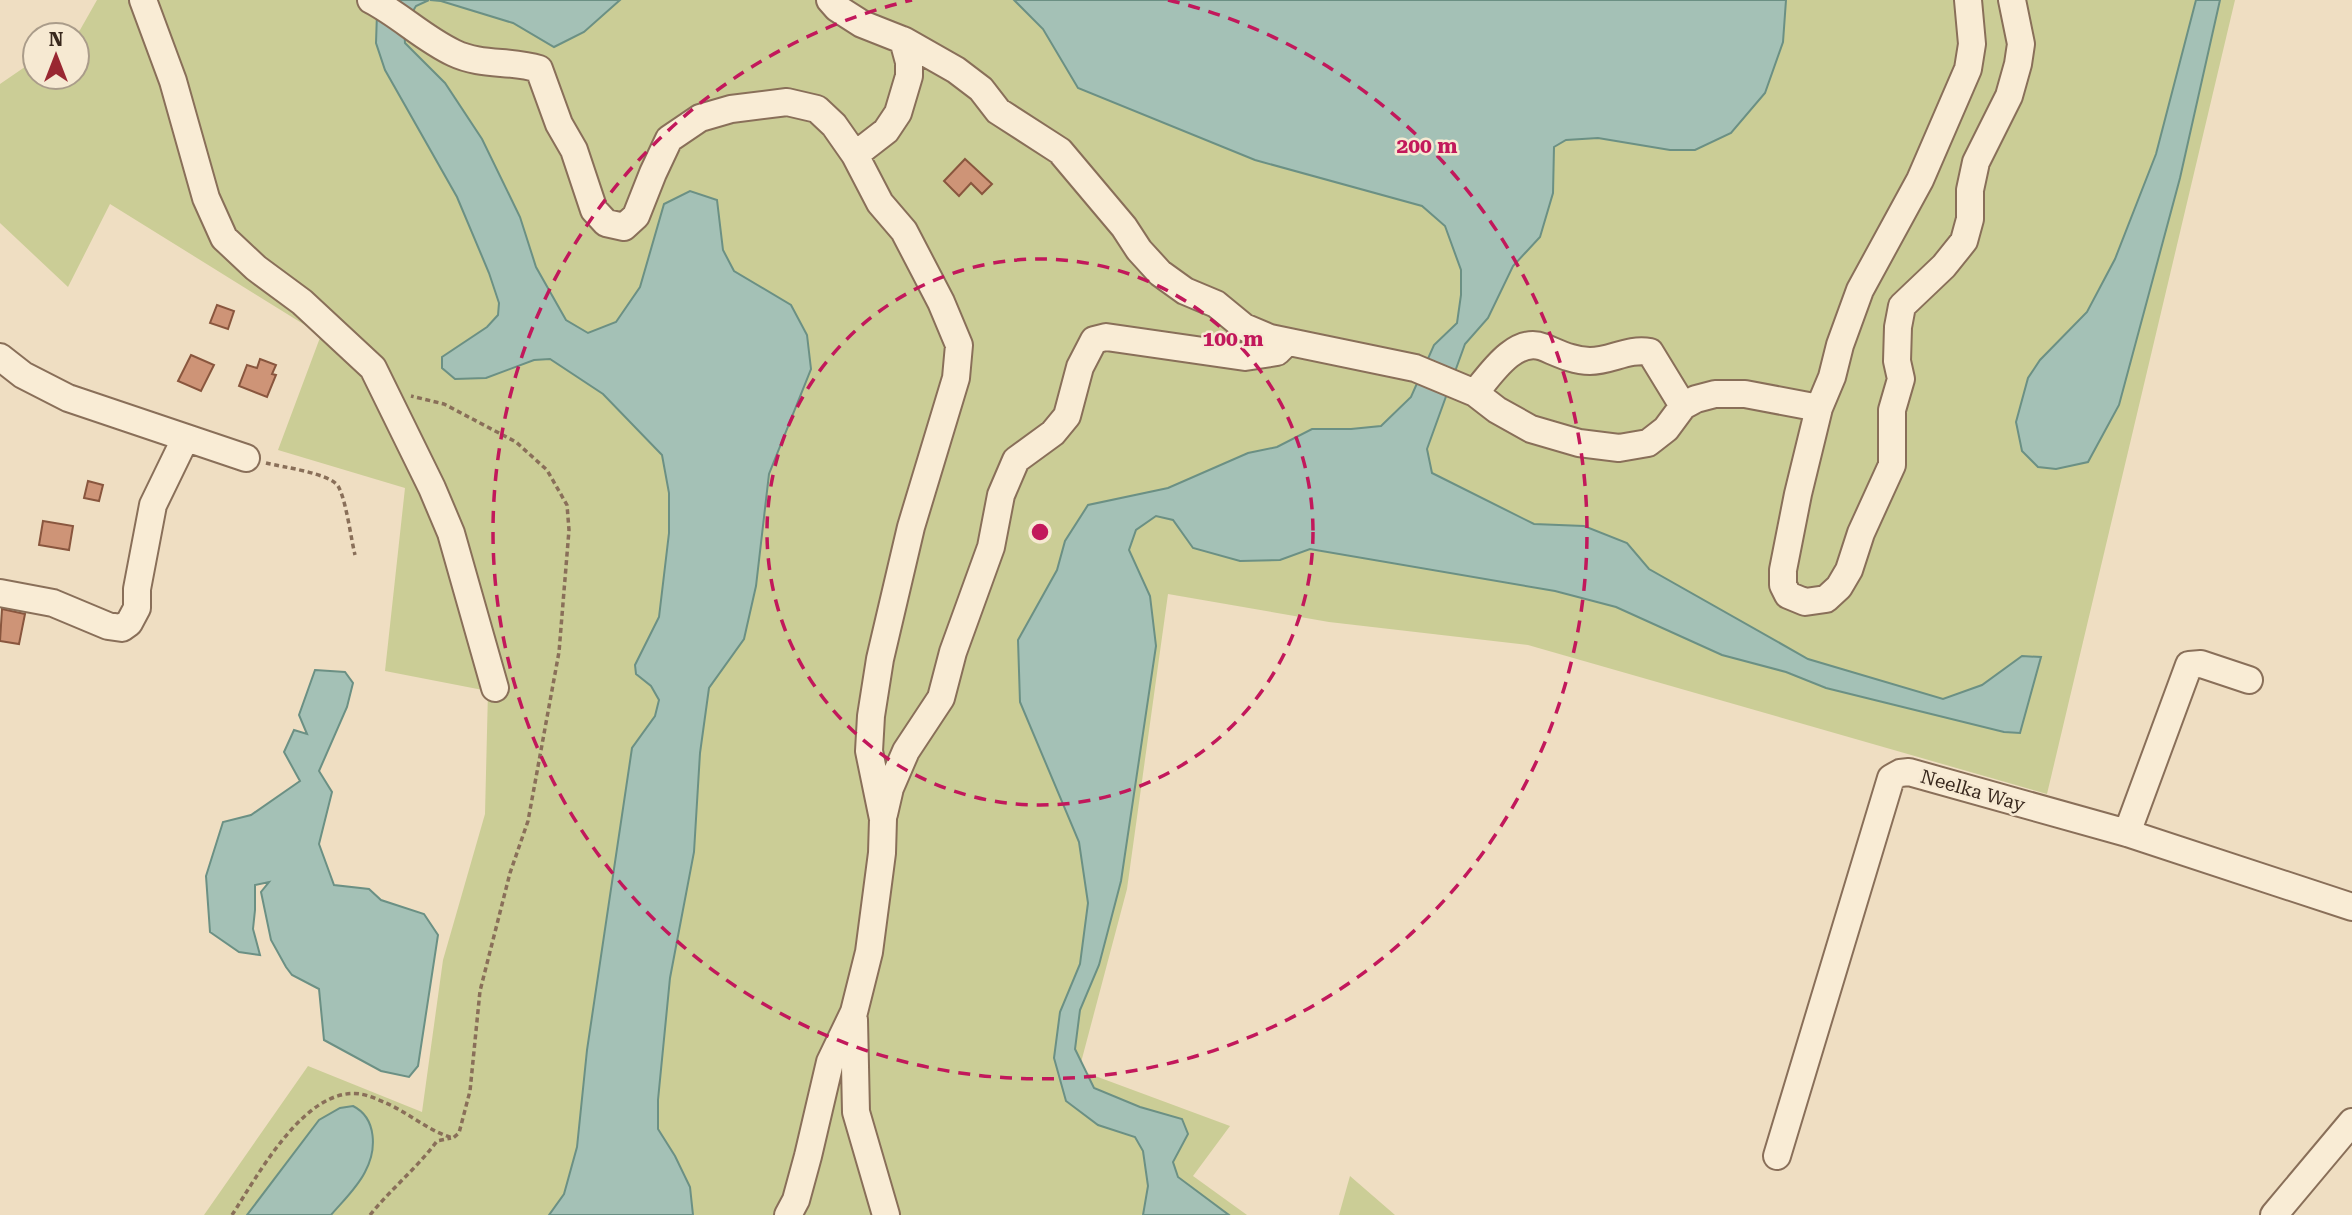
<svg xmlns="http://www.w3.org/2000/svg" width="2352" height="1215" viewBox="0 0 2352 1215" font-family="'Roboto Serif',serif">
<rect width="100%" height="100%" fill="#efdec2"/>
<path fill="#cbcd96" d="M 97,0 L 2235,0 L 2047,794 L 1528,645 L 1329,622 L 1168,594 L 1127,889 L 1079,1070 L 1230,1126 L 1193,1176 L 1247,1215 L 204,1215 L 308,1066 L 422,1112 L 443,960 L 485,814 L 488,691 L 385,671 L 405,488 L 278,450 L 321,335 L 110,204 L 68,287 L 0,223 L 0,84 L 35,60 L 35,77 L 77,77 L 77,35 L 73,35 L 80,30 Z
M 1350,1176 L 1395,1215 L 1339,1215 Z"/>
<path fill="#a4c1b6" stroke="#6b9084" stroke-width="2" d="M 388,0 L 429,0 L 416,6 L 404,26 L 405,43 L 445,83 L 482,139 L 520,217 L 536,267 L 566,320 L 588,333 L 616,322 L 640,287 L 664,204 L 690,191 L 717,200 L 723,250 L 734,271 L 791,305 L 807,335 L 811,369 L 769,474 L 756,586 L 744,639 L 709,688 L 700,753 L 694,852 L 670,978 L 658,1100 L 658,1129 L 675,1156 L 690,1187 L 693,1215 L 549,1215 L 564,1194 L 577,1147 L 587,1050 L 632,748 L 655,716 L 659,700 L 651,686 L 636,674 L 635,665 L 659,617 L 669,533 L 669,493 L 662,455 L 603,394 L 550,359 L 534,360 L 486,378 L 455,379 L 442,368 L 442,357 L 487,327 L 498,315 L 499,303 L 489,273 L 457,197 L 385,70 L 376,43 L 377,13 Z
M 430,0 L 620,0 L 584,32 L 554,47 L 513,23 L 441,1 Z
M 1014,0 L 1786,0 L 1783,42 L 1765,93 L 1731,133 L 1695,150 L 1670,150 L 1598,138 L 1566,140 L 1554,147 L 1553,193 L 1540,237 L 1513,266 L 1488,318 L 1465,344 L 1427,449 L 1432,473 L 1534,524 L 1584,526 L 1627,543 L 1649,569 L 1808,659 L 1943,699 L 1982,685 L 2022,656 L 2041,657 L 2020,733 L 2004,732 L 1826,688 L 1786,672 L 1722,655 L 1616,607 L 1555,591 L 1310,549 L 1280,560 L 1240,561 L 1193,548 L 1173,520 L 1156,516 L 1136,530 L 1129,550 L 1150,596 L 1156,646 L 1121,881 L 1099,965 L 1080,1010 L 1075,1049 L 1094,1088 L 1140,1107 L 1182,1119 L 1188,1134 L 1173,1162 L 1178,1177 L 1229,1215 L 1143,1215 L 1148,1186 L 1143,1151 L 1135,1137 L 1098,1125 L 1066,1101 L 1054,1058 L 1060,1012 L 1080,964 L 1088,903 L 1079,842 L 1020,702 L 1018,640 L 1057,570 L 1065,541 L 1088,505 L 1168,488 L 1248,453 L 1277,447 L 1312,429 L 1351,429 L 1381,426 L 1411,397 L 1434,345 L 1457,323 L 1461,295 L 1461,270 L 1445,226 L 1422,206 L 1255,160 L 1078,88 L 1043,29 Z
M 2196,0 L 2220,0 L 2180,178 L 2119,405 L 2088,462 L 2056,469 L 2038,467 L 2022,451 L 2016,422 L 2028,378 L 2040,360 L 2087,312 L 2115,259 L 2156,154 Z
M 315,670 L 345,672 L 353,683 L 347,707 L 319,771 L 332,792 L 319,844 L 334,885 L 369,889 L 381,900 L 424,914 L 438,935 L 418,1066 L 409,1077 L 381,1071 L 324,1040 L 319,989 L 292,975 L 286,967 L 271,940 L 261,892 L 269,882 L 255,885 L 255,910 L 253,929 L 260,955 L 239,952 L 210,932 L 206,876 L 223,822 L 251,815 L 300,781 L 284,752 L 294,730 L 307,734 L 299,715 Z
M 353,1106 C 377,1118 377,1150 365,1172 C 357,1188 342,1202 331,1215 L 247,1215 L 319,1120 L 340,1108 Z"/>
<path fill="#ce9477" stroke="#89563e" stroke-width="2" d="M 965,159 L 992,184 L 982,194 L 971,183 L 959,196 L 944,181 Z
M 217,305 L 234,311 L 228,329 L 210,323 Z
M 191,355 L 214,365 L 201,391 L 178,381 Z
M 260,359 L 276,365 L 272,374 L 276,375 L 267,397 L 239,386 L 247,365 L 257,368 Z
M 88,481 L 103,485 L 99,501 L 84,498 Z
M 43,521 L 73,526 L 69,550 L 39,545 Z
M 2,609 L 25,614 L 19,644 L 0,641 Z"/>
<g fill="none" stroke-linecap="round" stroke-linejoin="round">
<g stroke="#896f59" stroke-width="30">
<path id="minor" d="M 143,0 L 173,81 L 206,198 L 224,238 L 256,268 L 302,302 L 373,368 L 432,488 L 451,533 L 495,688
M 371,0 C 400,15 424,39 454,53 C 481,66 511,60 539,69 L 559,124 L 574,150 L 594,210 L 606,223 L 624,227 L 636,216 L 653,173 L 669,139 L 700,118 L 731,109 L 787,102 L 817,109 L 834,125 L 855,155 L 880,203 L 904,231 L 941,302 L 959,345 L 956,378 L 911,527 L 880,659 L 871,716 L 869,751 L 883,819 L 882,853 L 869,952 L 854,1012 L 830,1062 L 808,1156 L 796,1200 L 788,1215
M 830,0 L 837,8 L 862,24 L 905,41 L 956,70 L 981,89 L 998,111 L 1060,151 L 1124,227 L 1139,250 L 1160,273 L 1185,291 L 1216,304 L 1244,327 L 1270,338 L 1415,368 L 1475,393 L 1497,410 L 1531,429 L 1579,443 L 1619,448 L 1648,443 L 1666,429 L 1683,406 L 1696,399 L 1715,394 L 1745,394 L 1819,408
M 1968,0 L 1972,44 L 1968,69 L 1920,180 L 1860,290 L 1840,345 L 1832,377 L 1819,408 L 1798,494 L 1783,570 L 1783,585 L 1788,595 L 1805,602 L 1826,599 L 1839,587 L 1849,570 L 1861,533 L 1892,465 L 1892,410 L 1901,379 L 1897,361 L 1898,327 L 1902,306 L 1944,266 L 1964,241 L 1970,219 L 1970,190 L 1976,162 L 2009,96 L 2018,64 L 2021,44 L 2012,0
M 855,155 L 886,131 L 898,113 L 909,76 L 909,62 L 903,40
M 0,357 L 23,375 L 68,398 L 246,458
M 1475,393 C 1490,375 1515,336 1543,347 C 1558,353 1573,361 1590,361 C 1611,361 1628,348 1650,352 L 1683,406
M 0,593 L 53,603 L 108,626 L 122,628 L 129,623 L 137,608 L 137,589 L 153,505 L 185,439
M 884,814 L 890,788 L 906,751 L 941,698 L 953,652 L 991,547 L 1001,495 L 1016,460 L 1053,433 L 1067,416 L 1080,367 L 1094,340 L 1106,337 L 1245,357 L 1277,352 L 1287,342
M 2127,833 L 2189,665 L 2201,664 L 2249,680
M 854,1020 L 856,1112 L 886,1215
M 1777,1156 L 1891,778 L 1900,773 L 1909,772 L 2127,833 L 2352,907
M 2274,1215 L 2352,1122"/>
</g>
<path stroke="#896f59" stroke-width="3.5" stroke-dasharray="5 3.5" stroke-linecap="butt" d="M 266,463 C 282,467 329,473 338,486 C 346,499 351,539 355,555
M 232,1215 C 257,1177 305,1086 360,1094 C 368,1095 379,1100 386,1103 C 409,1113 428,1131 453,1138 L 459,1133 L 470,1091 L 480,991 L 510,873 L 528,821 L 559,652 L 569,530 L 567,505 L 547,470 L 516,442 L 444,404 L 411,396
M 370,1215 C 391,1189 417,1168 437,1141 L 451,1138"/>
<use href="#minor" stroke="#f9ecd5" stroke-width="26"/>
</g>
<g fill="none" stroke="#c2185b" stroke-width="3.5" stroke-dasharray="12 9">
<circle cx="1040" cy="532" r="273"/>
<path d="M1168 0A547 547 0 1 1 912 0"/>
</g>
<g text-anchor="middle" stroke-width="5" stroke-linejoin="round" paint-order="stroke">
<g font-size="19" fill="#38281d" stroke="#f6e9d2">
<text transform="translate(1973 790) rotate(16)" y="7">Neelka Way</text>
</g>
</g>
<circle cx="1040" cy="532" r="10" fill="#c2185b" stroke="#f6e9d2" stroke-width="3.5"/>
<g font-size="21" text-anchor="middle" font-weight="bold" fill="#c2185b" stroke="#f6e9d2" stroke-width="5" stroke-linejoin="round" paint-order="stroke">
<text x="1427" y="153">200 m</text>
<text x="1233" y="346">100 m</text>
</g>
<g transform="translate(56 56)"><circle r="33" fill="#f6e9d2" stroke="#aa9c8a" stroke-width="2"/>
<path d="M0-5L12 26L0 18L-12 26Z" fill="#992731"/>
<text y="-10" font-size="19" font-weight="bold" text-anchor="middle" fill="#38281d">N</text>
</g>
</svg>
